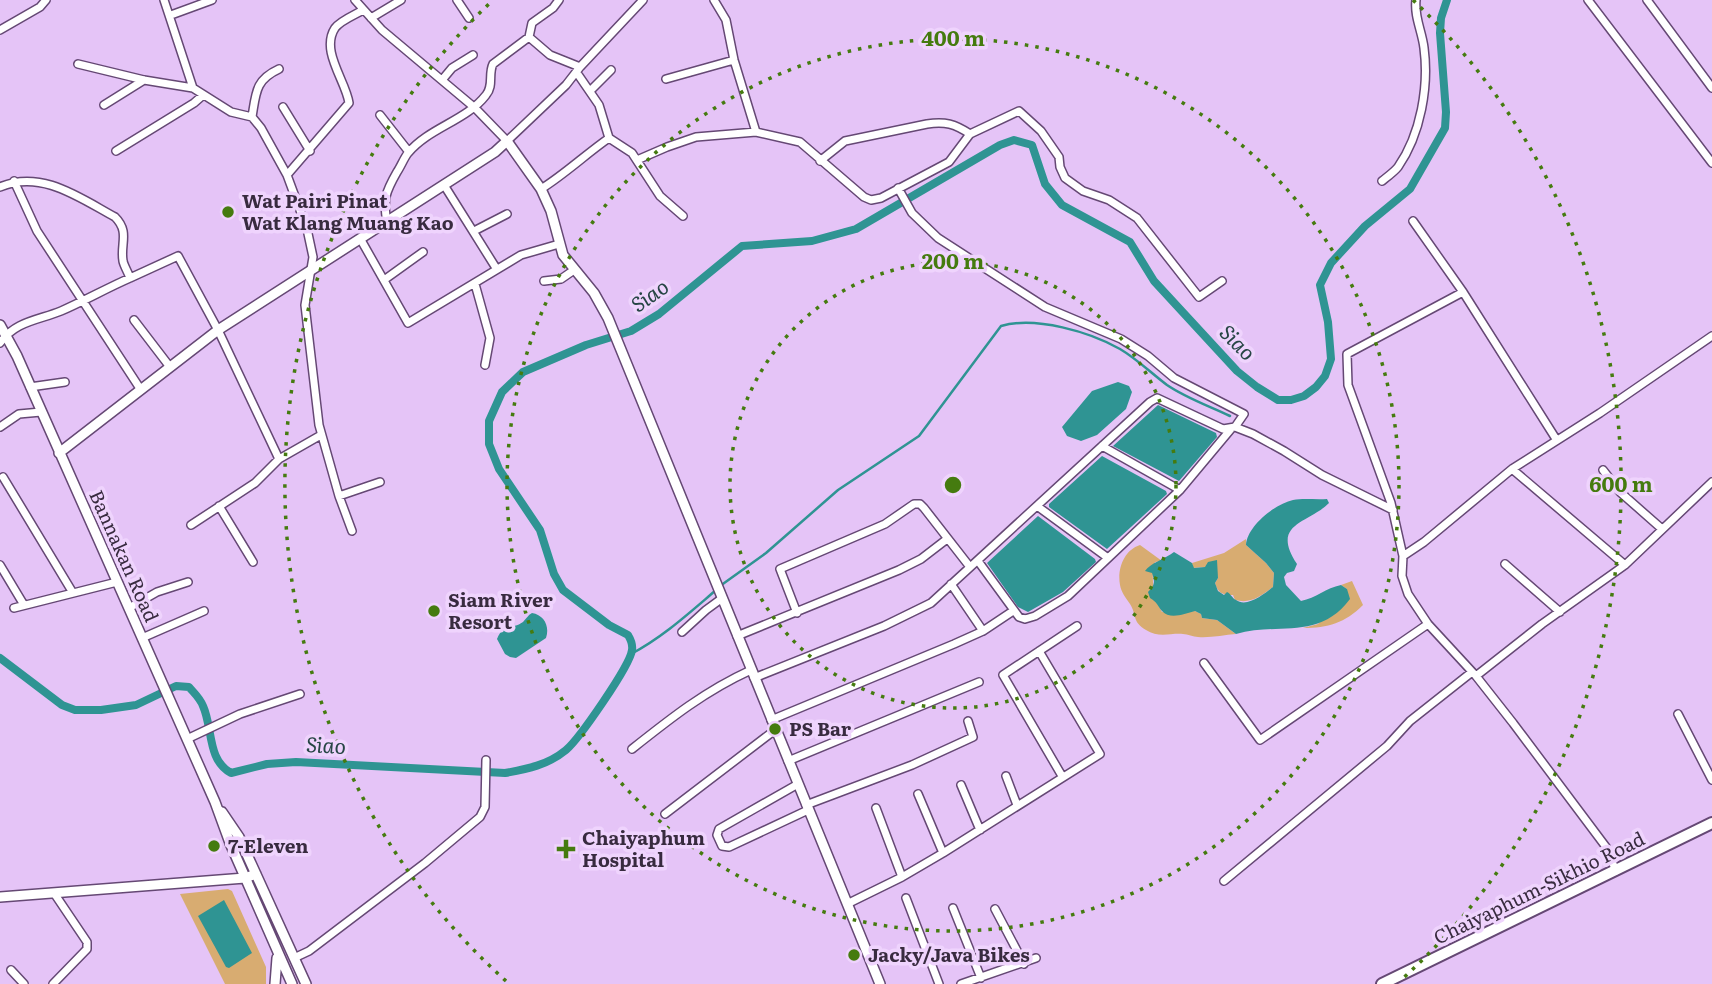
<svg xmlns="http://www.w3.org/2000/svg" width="1712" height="984" viewBox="0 0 1712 984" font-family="Literata,serif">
<rect width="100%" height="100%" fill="#e5c4f7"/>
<path fill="#d8ac71" d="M 1246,539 L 1246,545 L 1266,563 L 1274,573 L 1273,587 C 1260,597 1250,604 1235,600 L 1233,595 C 1222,595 1218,593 1215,583 L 1218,578 L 1216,571 L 1205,567 L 1193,568 L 1192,563 L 1224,553 Z
M 1140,545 L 1162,561 L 1155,562 C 1150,578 1154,597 1162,612 L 1195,611 L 1201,614 L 1202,618 L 1217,620 L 1236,634 C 1224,635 1210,638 1198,637 C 1193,637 1188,634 1183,634 C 1170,633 1158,638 1146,630 C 1132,622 1137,615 1130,604 C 1126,598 1121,592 1120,585 C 1117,569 1124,550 1140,545 Z
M 1352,581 L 1363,605 C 1345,623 1328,628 1303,628 L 1318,624 L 1347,589 L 1341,585 Z
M 228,889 L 232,891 L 266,967 L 266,984 L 225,984 L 180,894 Z"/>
<path fill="#2f9493" d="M 1118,382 L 1129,386 L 1132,392 L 1126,409 L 1097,435 L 1081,441 L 1067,436 L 1062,427 L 1092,391 Z
M 1158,405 L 1216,433 L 1217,437 L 1179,481 L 1113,446 Z
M 1102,456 L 1166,491 L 1167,494 L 1107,549 L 1049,507 L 1049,504 Z
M 1327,499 L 1329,503 C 1308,524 1270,523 1297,564 L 1294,571 L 1287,573 L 1284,577 L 1286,585 L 1301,601 C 1316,598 1326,588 1341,585 L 1347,589 L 1350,599 C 1319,641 1277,622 1236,634 L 1217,620 L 1202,618 L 1201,614 L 1195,611 C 1184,614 1170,620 1162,611 C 1157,605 1157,602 1150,598 L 1148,592 C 1155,585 1155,582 1152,573 L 1145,571 C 1150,563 1165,559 1174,552 L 1192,563 L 1194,568 L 1205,567 L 1208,562 L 1217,560 L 1218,578 L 1215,583 L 1218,591 L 1224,595 L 1227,592 C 1231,594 1232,598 1236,600 C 1247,608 1264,594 1273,587 L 1274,573 L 1266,563 L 1246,545 C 1247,526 1275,504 1293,500 C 1304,498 1316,500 1327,499 Z
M 1038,516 L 1095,559 L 1096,562 L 1063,592 L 1028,612 L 1018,607 L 987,563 Z
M 532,613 C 544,615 550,626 546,638 L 516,658 L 510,657 L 505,654 L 497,639 C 504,622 512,630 523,622 C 526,619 528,615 532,613 Z
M 224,900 L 252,953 L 229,968 L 226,967 L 198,916 Z"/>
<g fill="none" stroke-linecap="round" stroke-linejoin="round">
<path stroke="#2f9493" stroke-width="2.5" d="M 720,586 L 766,553 L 838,490 L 919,436 L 1001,326 C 1036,316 1090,332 1120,349 C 1137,359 1151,373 1167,385 C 1186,398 1209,406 1230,416
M 631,654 C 663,637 688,614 715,591"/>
<path stroke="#2f9493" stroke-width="8" d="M 0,658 L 62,705 L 75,710 L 101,710 L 136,705 L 176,686 L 189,687 C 194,693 200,698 203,706 C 213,728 207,760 231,773 L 267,764 L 296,762 L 505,773 C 527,769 548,765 566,750 C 579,739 630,666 632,650 C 633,644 631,640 628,635 L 609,625 L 563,590 L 554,574 L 540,530 L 499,469 L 489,444 L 489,421 L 502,392 L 523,372 L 586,345 L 631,331 L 659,314 L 742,246 L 812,241 L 856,229 L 1000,145 L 1014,140 L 1032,145 L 1045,184 L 1062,205 L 1130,242 L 1154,281 L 1237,371 L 1257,387 L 1278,400 L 1291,400 L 1304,396 L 1316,387 L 1325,376 L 1331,359 L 1328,322 L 1320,285 L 1331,263 L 1365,226 L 1410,189 L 1445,128 L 1446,112 L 1440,33 L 1441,18 L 1447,0"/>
<g stroke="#654874" stroke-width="10">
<path id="minor" d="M 164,0 L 193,88
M 355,0 L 382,30 L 475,108 L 507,141 L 566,85 L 580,67 L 643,0
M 457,0 L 469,18
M 714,0 L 726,20 L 734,60 L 756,132 L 800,142 L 864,197 L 871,200 L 881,198 L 949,162 L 970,134 L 1019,111 L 1041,131 L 1059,157 L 1060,167 L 1065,178 L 1083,191 L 1109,200 L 1137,218 L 1199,297 L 1222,281
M 1588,0 L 1712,163
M 1647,0 L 1712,88
M 171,15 L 212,0
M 371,18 L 401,0
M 0,30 L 40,7 L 46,0
M 529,37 L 550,55 L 580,67
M 78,64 L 144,80 L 193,88 L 231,112 L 252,117 L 261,128 L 287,175 L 349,103 C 346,81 320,51 335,28 C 341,20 355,15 363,10
M 577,73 L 599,105 L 609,138 L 632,153 L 660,196 L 683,216
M 666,79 L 734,60
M 442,80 L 452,68 L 473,55
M 590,91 L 611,70
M 104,105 L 144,80
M 283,107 L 310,151
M 380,115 L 409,152
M 252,117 C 256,93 255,80 279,69
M 116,151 L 194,103 L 202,96
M 637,160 L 667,147 L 696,137 L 756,132
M 820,161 L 845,141 L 927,124 C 945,121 955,124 970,134
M 287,175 L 307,229 L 313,257 L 305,305 L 319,425 L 339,496 L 352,531
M 14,181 L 37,231 L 141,390
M 1382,181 C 1387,177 1394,172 1398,167 C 1421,134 1429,86 1424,48 C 1422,31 1414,17 1416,0
M 444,185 L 496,268
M 0,187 C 41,169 80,198 115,217 C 130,232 120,244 123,261 C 124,266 128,272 130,278 C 107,288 84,301 61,311 C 39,320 15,321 0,343
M 898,188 L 912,213 L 938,238 L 1045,307 L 1121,339 L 1148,356 L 1174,378 L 1244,414 L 1235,427
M 541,189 C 565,174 586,154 609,138
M 1413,221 L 1463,292 L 1556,439
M 387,223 C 383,199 385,193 397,172 C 401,166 404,158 408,153 C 430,127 466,121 486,95 C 494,86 488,74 493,64 L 529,37 L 532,23 L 553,8 L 559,0
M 474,231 L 507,214
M 361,240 L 408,323 L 521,255 L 559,244
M 130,278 L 178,256 L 218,330 L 279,459
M 384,280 L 423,252
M 544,281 L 561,279 L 574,270
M 475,284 L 490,338 L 485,365
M 134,320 L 170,367
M 30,387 L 65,382
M 0,427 L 19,414 L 41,412
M 1102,446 L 1180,490
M 1512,469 L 1625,565
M 1603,470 L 1620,492 L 1662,529
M 3,477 L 73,593
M 339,496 L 380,482
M 219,506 L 253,562
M 1037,506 L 1108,558
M 191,525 L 255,483 L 279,459 L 321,435
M 1403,556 L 1391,503 L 1348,385 L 1347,354 L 1463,292
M 978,561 L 1019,617 L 1025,619 L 1035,616 L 1068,596 L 1180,490 L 1231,429
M 1505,564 L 1560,612
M 0,565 L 24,605
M 951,584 L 983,631
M 14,608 L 117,582
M 129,608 L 157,592 L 188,582
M 797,613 L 780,569 L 885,524 L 914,504 L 920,504 L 924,508 L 970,567
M 682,632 L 706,610 L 721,599
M 737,636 L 899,570 L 921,559 L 947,539
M 142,638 L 204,611
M 1204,663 L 1260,740 L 1428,624
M 1476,676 L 1542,624 L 1625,565 L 1712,482
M 754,678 L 884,626 L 931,603 L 1150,402 L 1157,398 L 1223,429 L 1235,427 L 1253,434 L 1284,451 L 1322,475 L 1393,510
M 1678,714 L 1712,780
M 771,720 L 954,644 L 983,631 L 1013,611
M 187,739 L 240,714 L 300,694
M 632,749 C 671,718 705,691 751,670
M 788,761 L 979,682
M 1006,776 L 1017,805
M 1062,776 L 1003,675 L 1077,626
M 798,784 L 719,829 L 717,835 L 722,846 L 729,847 L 808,810
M 961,785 L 980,830
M 918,794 L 943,853
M 806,805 L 912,765 L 973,737 L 968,721
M 876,808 L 902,877
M 665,814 L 775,730
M 1616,871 L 1606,847 L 1513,723 L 1476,676 L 1428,624 L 1408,594 L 1402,576 L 1403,556 L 1424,542 L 1512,469 L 1600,413 L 1712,336
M 1224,881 L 1387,746 L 1410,721 L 1472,672
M 906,898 L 939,984
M 847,904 L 902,877 L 943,853 L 1100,754 L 1039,651
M 953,908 L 981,978
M 995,909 L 1024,964
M 294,958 L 309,951 L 425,863 L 480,817 L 485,807 L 486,760
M 11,970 L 24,984
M 53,984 L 87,949 L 87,942 L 54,893
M 961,984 L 1036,958"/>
</g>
<g stroke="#654874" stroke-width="12">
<path id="tertiary" d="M 0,325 L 17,356 L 215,802 L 230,843 L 292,984
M 59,453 L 218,330 L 495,152 L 507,141 L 541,189 L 551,211 L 563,255 L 594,293 L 608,318 L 880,984
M 222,812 L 239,837 L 306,984
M 0,897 L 245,878 L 256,874
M 275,984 L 277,958"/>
</g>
<g stroke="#654874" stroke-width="14">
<path id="secondary" d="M 1382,984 L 1712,823"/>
</g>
<use href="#minor" stroke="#fff" stroke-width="7"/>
<use href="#tertiary" stroke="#fff" stroke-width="9"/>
<use href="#secondary" stroke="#fff" stroke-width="10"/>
</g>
<g fill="none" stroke="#457b0f" stroke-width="3.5" stroke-dasharray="3.5 7">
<circle cx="953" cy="485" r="223"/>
<circle cx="953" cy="485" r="446"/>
<path d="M506 981A668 668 0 0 1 493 0M1413 0A668 668 0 0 1 1400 981"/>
</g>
<g fill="#457b0f" stroke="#efd4fd" stroke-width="2.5">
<circle cx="228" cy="212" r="7"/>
<circle cx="434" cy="611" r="7"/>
<circle cx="775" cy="729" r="7"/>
<circle cx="214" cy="846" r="7"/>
<path d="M562.5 838.5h7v7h7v7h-7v7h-7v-7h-7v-7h7z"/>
<circle cx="854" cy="955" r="7"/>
</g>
<g text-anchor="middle" stroke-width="7" stroke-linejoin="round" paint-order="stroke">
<g font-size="19" font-weight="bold" fill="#382b3f" stroke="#efd4fd" text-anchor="start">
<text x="242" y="208">Wat Pairi Pinat<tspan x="242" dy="22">Wat Klang Muang Kao</tspan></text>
<text x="448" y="607">Siam River<tspan x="448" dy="22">Resort</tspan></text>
<text x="789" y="736">PS Bar</text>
<text x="582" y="845">Chaiyaphum<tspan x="582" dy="22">Hospital</tspan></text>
<text x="228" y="853">7-Eleven</text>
<text x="868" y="962">Jacky/Java Bikes</text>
</g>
<g font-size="19" fill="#382b3f" stroke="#efd4fd">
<text transform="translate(124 556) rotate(66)" y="7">Bannakan Road</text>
<text transform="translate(1539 888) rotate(-26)" y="7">Chaiyaphum-Sikhio Road</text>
</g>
<g font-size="21" font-style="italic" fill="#274545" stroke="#efd4fd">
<text transform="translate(650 296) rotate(-35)" y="7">Siao</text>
<text transform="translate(1237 343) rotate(45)" y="7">Siao</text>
<text transform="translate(326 746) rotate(3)" y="7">Siao</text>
</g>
</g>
<circle cx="953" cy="485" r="10" fill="#457b0f" stroke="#efd4fd" stroke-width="3.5"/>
<g font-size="21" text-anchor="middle" font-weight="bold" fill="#457b0f" stroke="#efd4fd" stroke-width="7" stroke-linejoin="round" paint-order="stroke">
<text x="953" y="46">400 m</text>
<text x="953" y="269">200 m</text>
<text x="1621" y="492">600 m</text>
</g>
</svg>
